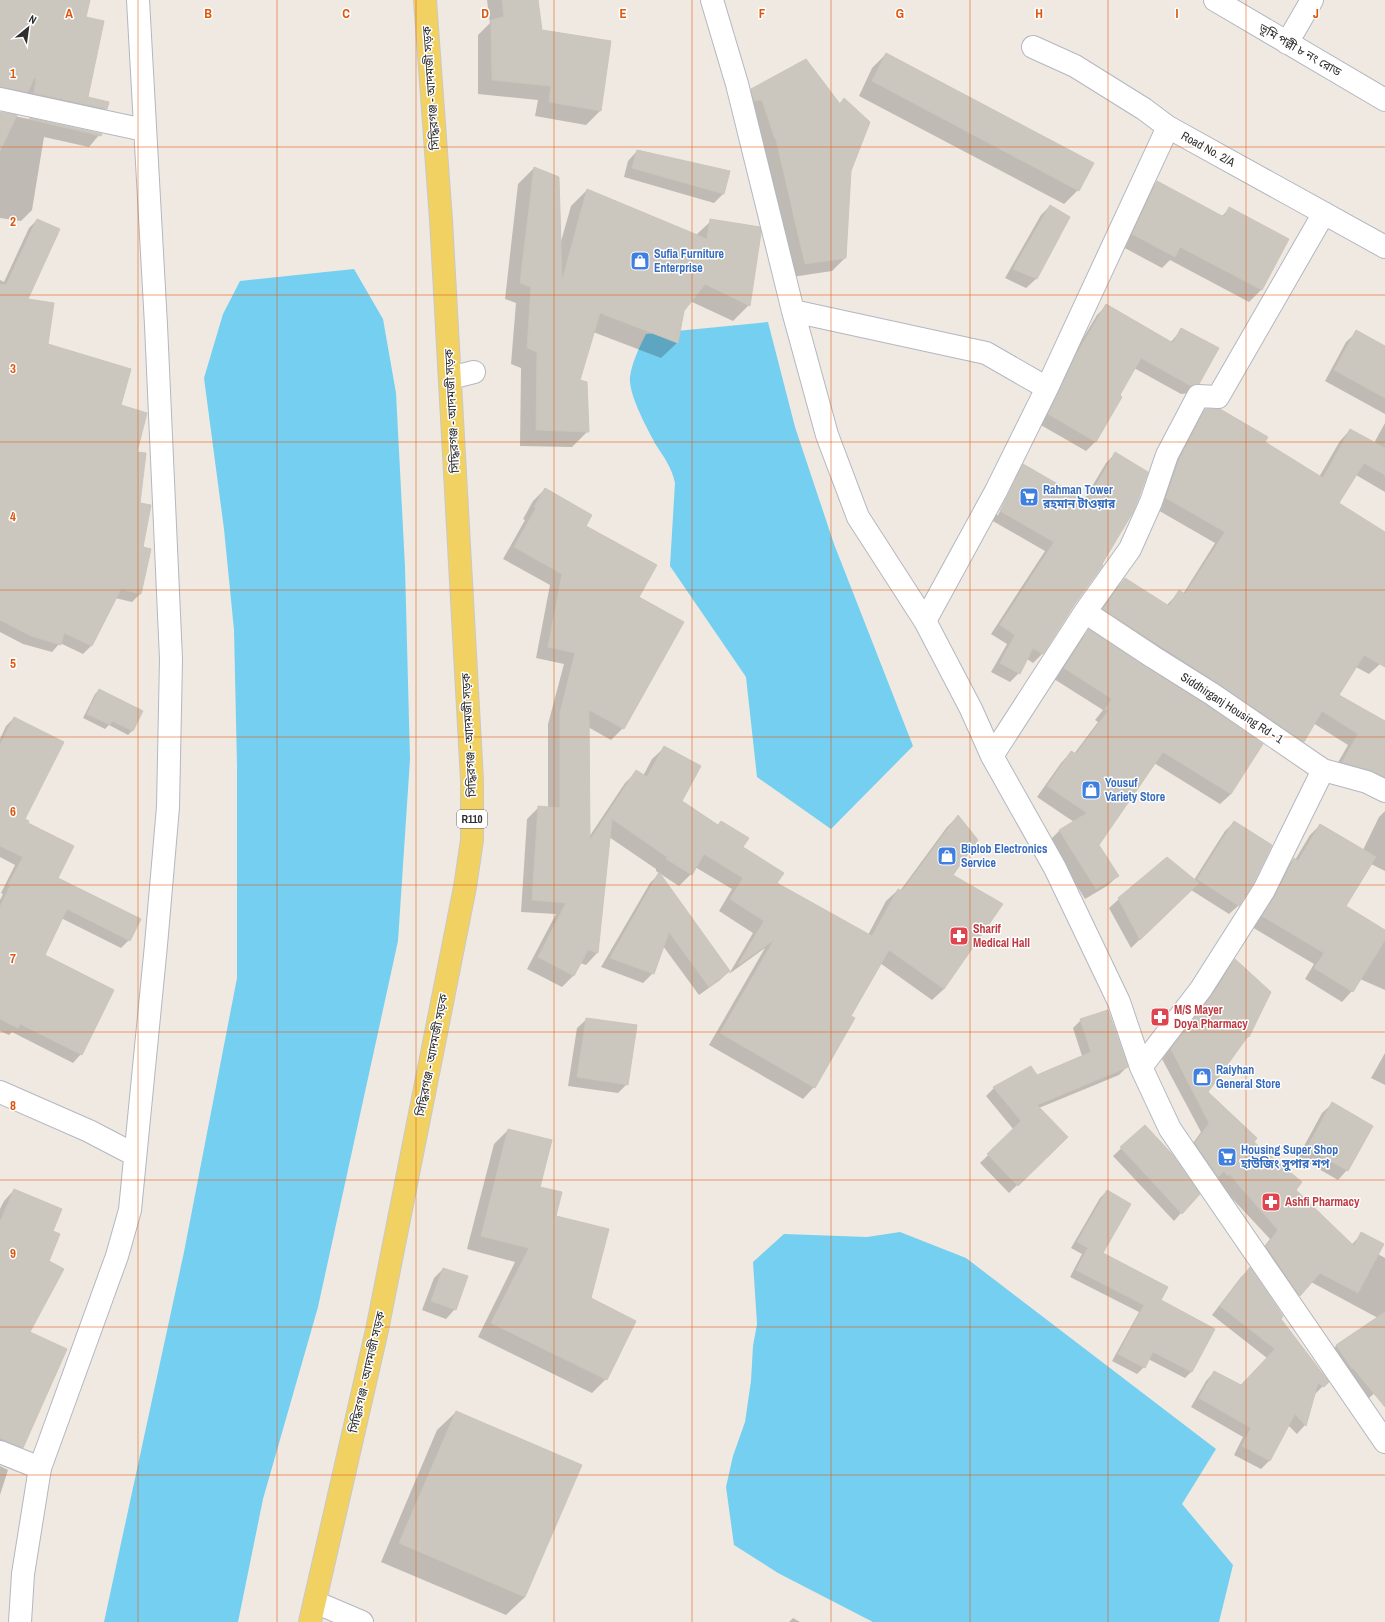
<svg xmlns="http://www.w3.org/2000/svg" width="1385" height="1622" viewBox="0 0 1385 1622" font-family="'Archivo Narrow','Noto Sans Bengali',sans-serif">
<rect width="100%" height="100%" fill="#efe9e1"/>
<path fill="#75cff0" d="M 354,269 L 383,319 L 396,393 L 405,567 L 410,759 L 398,941 L 318,1307 L 263,1499 L 238,1622 L 104,1622 L 184,1252 L 237,978 L 237,765 L 234,630 L 224,529 L 204,378 L 223,314 L 240,281 Z
M 768,322 L 795,427 L 834,544 L 913,746 L 831,829 L 757,777 L 746,677 L 670,566 L 675,483 C 672,468 664,457 656,445 C 648,430 628,394 630,377 C 632,362 639,348 646,334 Z
M 900,1232 L 966,1258 L 1216,1449 L 1182,1504 L 1233,1565 L 1219,1622 L 873,1622 L 778,1573 L 734,1545 L 726,1487 L 733,1456 L 745,1422 L 751,1381 L 753,1346 L 757,1324 L 753,1262 L 784,1234 L 867,1237 Z"/>
<path fill="#0003" fill-rule="evenodd" d="M 0,0 L 89,0 L 85,18 L 87,98 L 106,109 L 94,120 L 0,100 Z
M 487,0 L 537,0 L 541,31 L 610,42 L 600,111 L 586,125 L 535,116 L 538,100 L 478,94 L 478,35 L 490,23 Z
M 886,54 L 1078,190 L 1064,204 L 859,96 L 872,68 Z
M 752,90 L 839,104 L 844,100 L 850,170 L 845,258 L 832,271 L 792,277 L 739,104 Z
M 0,113 L 100,134 L 89,147 L 44,137 L 32,210 L 21,221 L 0,218 Z
M 637,151 L 728,172 L 723,194 L 714,203 L 624,177 L 628,161 Z
M 534,168 L 560,245 L 571,206 L 587,190 L 696,235 L 711,221 L 749,305 L 733,321 L 690,301 L 683,310 L 678,342 L 661,358 L 593,332 L 578,381 L 588,431 L 572,447 L 520,446 L 521,368 L 511,364 L 516,303 L 505,299 L 518,184 Z
M 1157,182 L 1221,217 L 1230,208 L 1287,239 L 1261,290 L 1249,302 L 1170,260 L 1162,268 L 1121,246 L 1145,194 Z
M 1050,206 L 1068,217 L 1036,279 L 1026,288 L 1005,278 L 1041,215 Z
M 37,220 L 27,299 L 47,345 L 120,406 L 136,452 L 142,548 L 140,594 L 132,602 L 115,598 L 91,646 L 83,654 L 60,643 L 52,652 L 23,644 L 0,632 L 0,280 L 4,282 L 29,228 Z
M 1106,306 L 1170,343 L 1182,329 L 1198,383 L 1189,393 L 1181,394 L 1134,368 L 1118,395 L 1121,397 L 1095,442 L 1086,451 L 1039,424 L 1067,365 L 1097,315 Z
M 1357,332 L 1385,347 L 1385,414 L 1325,381 L 1346,342 Z
M 1206,410 L 1264,443 L 1319,477 L 1340,441 L 1350,430 L 1374,443 L 1385,423 L 1385,492 L 1356,475 L 1337,504 L 1385,533 L 1385,655 L 1380,664 L 1369,674 L 1356,667 L 1338,695 L 1385,722 L 1385,792 L 1332,773 L 1348,745 L 1313,723 L 1303,741 L 1292,751 L 1093,620 L 1114,590 L 1125,579 L 1166,606 L 1179,592 L 1183,594 L 1215,543 L 1156,509 L 1168,472 L 1195,421 Z
M 1115,454 L 1074,605 L 1042,654 L 1033,663 L 1027,659 L 1019,673 L 1010,682 L 991,672 L 1007,644 L 991,634 L 1045,551 L 991,520 L 1015,474 L 1024,465 L 1084,500 L 1106,463 ZM 1017,475 L 1019,475 L 998,515 L 996,515 Z
M 545,489 L 584,526 L 638,598 L 682,622 L 623,728 L 611,740 L 588,727 L 589,837 L 625,783 L 637,771 L 643,776 L 652,759 L 664,748 L 681,801 L 717,826 L 721,822 L 775,884 L 868,935 L 886,901 L 898,890 L 900,891 L 947,827 L 958,816 L 952,875 L 1002,904 L 944,989 L 932,1000 L 880,963 L 849,1016 L 814,1087 L 803,1099 L 709,1045 L 765,948 L 729,974 L 753,933 L 719,911 L 732,889 L 695,867 L 691,874 L 679,886 L 656,871 L 656,869 L 609,837 L 597,953 L 586,965 L 580,963 L 573,976 L 562,987 L 527,969 L 556,914 L 521,912 L 527,819 L 539,807 L 548,808 L 548,724 L 564,664 L 536,658 L 550,585 L 503,559 L 525,520 L 523,519 L 533,501 Z
M 1089,631 L 1231,794 L 1220,804 L 1154,763 L 1097,845 L 1118,876 L 1107,886 L 1085,899 L 1049,841 L 1059,831 L 1074,822 L 1037,797 L 1061,763 L 1071,752 L 1074,754 L 1098,722 L 1095,720 L 1103,710 L 1054,679 L 1078,641 Z
M 99,690 L 142,711 L 132,731 L 128,735 L 109,725 L 105,729 L 83,718 L 95,694 Z
M 14,718 L 24,820 L 57,878 L 129,940 L 121,948 L 61,918 L 43,955 L 81,1054 L 73,1063 L 12,1032 L 9,1035 L 0,1031 L 0,900 L 3,894 L 1,893 L 15,865 L 0,857 L 0,739 L 6,726 Z
M 1385,811 L 1385,871 L 1371,864 L 1345,907 L 1385,931 L 1385,990 L 1360,979 L 1352,991 L 1342,1002 L 1305,979 L 1314,964 L 1252,927 L 1283,870 L 1294,859 L 1295,860 L 1310,835 L 1320,825 L 1363,850 L 1379,817 Z
M 1234,822 L 1239,905 L 1229,914 L 1191,890 L 1131,948 L 1109,908 L 1119,899 L 1194,880 L 1225,831 Z
M 659,874 L 729,971 L 720,980 L 699,995 L 663,946 L 653,973 L 643,983 L 601,967 L 650,883 Z
M 1235,960 L 1270,992 L 1248,1037 L 1239,1046 L 1207,1092 L 1295,1191 L 1351,1245 L 1362,1234 L 1378,1254 L 1385,1258 L 1385,1397 L 1376,1392 L 1364,1402 L 1327,1355 L 1336,1346 L 1378,1318 L 1311,1282 L 1290,1304 L 1257,1256 L 1270,1239 L 1214,1179 L 1186,1153 L 1201,1132 L 1162,1059 L 1202,1007 L 1226,969 Z
M 587,1019 L 627,1084 L 618,1093 L 568,1086 L 577,1028 Z
M 1081,1020 L 1127,1067 L 1119,1075 L 1039,1108 L 1067,1137 L 1009,1193 L 980,1163 L 1014,1130 L 986,1096 L 994,1088 L 1031,1068 L 1037,1076 L 1082,1056 L 1073,1028 Z
M 1385,1053 L 1385,1085 L 1371,1078 Z
M 1332,1104 L 1347,1170 L 1338,1180 L 1298,1157 L 1322,1113 Z
M 1145,1126 L 1181,1213 L 1174,1221 L 1113,1156 Z
M 508,1130 L 555,1216 L 590,1299 L 606,1379 L 592,1393 L 478,1337 L 515,1262 L 467,1249 L 494,1144 Z
M 14,1190 L 51,1231 L 47,1261 L 29,1332 L 22,1447 L 12,1458 L 0,1453 L 0,1209 L 4,1201 Z
M 1107,1191 L 1102,1253 L 1160,1300 L 1192,1371 L 1185,1378 L 1148,1359 L 1144,1367 L 1137,1374 L 1112,1361 L 1139,1312 L 1070,1277 L 1082,1254 L 1071,1248 L 1100,1198 Z
M 443,1269 L 455,1309 L 446,1319 L 422,1310 L 434,1278 Z
M 1250,1269 L 1280,1319 L 1327,1382 L 1313,1396 L 1305,1425 L 1297,1434 L 1288,1425 L 1270,1460 L 1261,1469 L 1234,1455 L 1243,1437 L 1191,1407 L 1206,1381 L 1214,1372 L 1241,1386 L 1267,1358 L 1212,1315 L 1241,1277 Z
M 456,1412 L 525,1597 L 506,1615 L 381,1562 L 437,1430 Z
M 0,1466 L 8,1470 L 0,1495 Z
M 793,1618 L 800,1622 L 789,1622 Z"/>
<path fill="#cbc7bf" stroke="#cbc5ba" d="M 0,0 L 90,0 L 86,17 L 104,21 L 88,97 L 109,102 L 107,109 L 34,93 L 36,79 L 34,78 L 28,92 L 0,87 Z
M 502,0 L 538,0 L 542,30 L 611,41 L 601,111 L 549,102 L 551,86 L 492,80 L 491,20 L 504,17 Z
M 886,53 L 1094,163 L 1079,191 L 872,81 Z
M 806,59 L 840,104 L 844,98 L 870,122 L 851,171 L 846,258 L 805,264 L 775,135 L 775,139 L 762,100 L 754,101 L 751,89 Z
M 0,112 L 17,115 L 0,151 Z
M 30,118 L 102,134 L 101,136 L 29,119 Z
M 637,150 L 730,171 L 724,194 L 632,168 Z
M 534,167 L 559,177 L 562,281 L 587,189 L 707,239 L 710,219 L 760,227 L 761,233 L 750,306 L 705,284 L 684,311 L 678,343 L 600,313 L 580,380 L 587,382 L 589,432 L 536,430 L 537,352 L 527,348 L 531,287 L 520,283 Z
M 1157,181 L 1224,217 L 1229,207 L 1289,239 L 1262,290 L 1180,247 L 1175,257 L 1132,234 Z
M 1050,205 L 1070,217 L 1037,279 L 1013,269 Z
M 37,219 L 60,229 L 28,299 L 54,303 L 48,344 L 131,369 L 121,405 L 147,413 L 137,452 L 146,453 L 140,503 L 151,505 L 143,547 L 151,549 L 141,594 L 121,589 L 92,646 L 64,633 L 61,645 L 31,636 L 0,620 L 0,284 L 6,285 Z
M 1106,304 L 1173,343 L 1181,328 L 1219,348 L 1199,384 L 1191,386 L 1141,358 L 1120,395 L 1122,397 L 1096,442 L 1048,414 L 1076,355 Z
M 1356,330 L 1385,346 L 1385,398 L 1334,370 Z
M 1205,409 L 1220,409 L 1268,437 L 1265,442 L 1323,478 L 1350,429 L 1385,448 L 1385,475 L 1364,463 L 1339,503 L 1385,532 L 1385,667 L 1364,655 L 1339,695 L 1385,721 L 1385,777 L 1370,770 L 1342,762 L 1358,734 L 1322,711 L 1304,742 L 1219,684 L 1103,609 L 1125,578 L 1169,606 L 1179,590 L 1185,594 L 1225,532 L 1166,498 L 1179,460 Z
M 1115,452 L 1148,472 L 1139,497 L 1133,512 L 1102,564 L 1103,565 L 1074,605 L 1043,654 L 1033,648 L 1020,674 L 1000,663 L 1015,635 L 1000,625 L 1054,542 L 1000,511 L 1023,464 L 1087,501 Z
M 545,488 L 592,515 L 586,526 L 657,565 L 639,597 L 684,622 L 624,729 L 589,710 L 590,840 L 636,770 L 647,777 L 664,746 L 701,766 L 682,801 L 718,825 L 721,821 L 749,838 L 743,847 L 784,873 L 777,883 L 872,936 L 898,889 L 902,891 L 958,815 L 978,840 L 953,875 L 1003,904 L 944,989 L 889,950 L 851,1016 L 855,1018 L 815,1088 L 720,1033 L 774,940 L 738,965 L 764,921 L 730,899 L 743,878 L 704,854 L 692,875 L 666,859 L 667,857 L 612,819 L 598,953 L 588,950 L 574,976 L 538,957 L 566,903 L 532,900 L 538,806 L 560,808 L 560,712 L 575,653 L 548,647 L 562,574 L 514,547 L 536,508 L 534,507 Z
M 1089,629 L 1205,704 L 1263,744 L 1231,794 L 1163,752 L 1099,845 L 1119,876 L 1096,889 L 1059,830 L 1087,813 L 1047,786 L 1071,751 L 1076,754 L 1108,711 L 1105,709 L 1112,699 L 1064,668 Z
M 99,689 L 143,711 L 133,731 L 112,721 L 110,725 L 87,714 Z
M 14,717 L 64,742 L 25,819 L 29,821 L 28,823 L 74,846 L 58,878 L 141,919 L 130,941 L 67,909 L 45,955 L 114,990 L 82,1055 L 20,1024 L 18,1028 L 0,1019 L 0,907 L 10,886 L 8,885 L 23,857 L 0,846 L 0,745 Z
M 1234,821 L 1272,845 L 1253,884 L 1239,906 L 1197,879 Z
M 1320,824 L 1376,857 L 1346,906 L 1385,930 L 1385,940 L 1353,992 L 1314,968 L 1324,953 L 1262,916 L 1275,896 L 1294,858 L 1298,861 Z
M 1167,857 L 1199,883 L 1140,940 L 1118,898 Z
M 659,872 L 730,971 L 709,987 L 669,932 L 654,974 L 610,958 Z
M 1235,959 L 1271,992 L 1249,1037 L 1248,1036 L 1208,1092 L 1257,1138 L 1254,1142 L 1302,1182 L 1296,1190 L 1354,1246 L 1361,1232 L 1384,1244 L 1358,1293 L 1320,1273 L 1300,1296 L 1266,1246 L 1278,1230 L 1229,1174 L 1228,1176 L 1224,1171 L 1218,1177 L 1195,1143 L 1209,1123 L 1171,1049 L 1211,997 Z
M 1108,1010 L 1128,1067 L 1037,1105 L 1068,1137 L 1018,1186 L 987,1154 L 1021,1121 L 993,1087 L 1031,1066 L 1037,1075 L 1091,1052 L 1080,1019 Z
M 586,1018 L 637,1025 L 628,1085 L 577,1077 Z
M 1332,1102 L 1373,1126 L 1348,1171 L 1307,1148 Z
M 1145,1125 L 1172,1154 L 1200,1194 L 1182,1214 L 1120,1147 Z
M 508,1129 L 552,1140 L 540,1187 L 562,1192 L 556,1216 L 609,1229 L 591,1298 L 636,1321 L 607,1380 L 491,1323 L 529,1248 L 481,1236 Z
M 14,1189 L 62,1209 L 53,1231 L 60,1234 L 49,1261 L 64,1269 L 30,1332 L 67,1349 L 23,1448 L 0,1438 L 0,1222 Z
M 1107,1190 L 1131,1204 L 1103,1253 L 1168,1287 L 1161,1300 L 1215,1329 L 1192,1372 L 1153,1352 L 1145,1368 L 1118,1354 L 1144,1305 L 1076,1270 L 1088,1248 L 1077,1242 Z
M 1250,1267 L 1283,1316 L 1281,1319 L 1329,1382 L 1324,1387 L 1318,1383 L 1306,1426 L 1295,1414 L 1270,1461 L 1242,1446 L 1251,1428 L 1199,1398 L 1214,1371 L 1241,1385 L 1275,1349 L 1220,1306 Z
M 443,1268 L 468,1276 L 456,1310 L 431,1301 Z
M 1385,1312 L 1385,1407 L 1353,1368 L 1352,1369 L 1336,1345 Z
M 456,1411 L 582,1465 L 525,1597 L 399,1543 Z"/>
<g fill="none" stroke-linecap="round" stroke-linejoin="round">
<g stroke="#b4b7c1" stroke-width="24">
<path id="minor" d="M 712,0 L 737,84 L 793,311 L 827,435 L 858,517 L 925,621 L 971,709 L 992,756 L 1055,868 L 1119,1002 L 1141,1067 L 1170,1129 L 1385,1442
M 1215,0 L 1385,100
M 1287,43 L 1312,0
M 1033,47 L 1075,66 L 1144,109 L 1168,127 L 1385,247
M 0,99 L 144,130
M 793,311 L 986,353 L 1047,388 L 1168,127
M 450,378 L 474,372
M 1085,612 L 1153,657 L 1212,694 L 1323,770 L 1367,782 L 1385,791
M 925,621 L 996,491 L 1047,388
M 992,756 L 1085,612 L 1130,549 L 1151,502 L 1167,455 L 1198,396 L 1218,397 L 1324,213
M 1141,1067 L 1201,989 L 1264,890 L 1323,770
M 0,1092 L 89,1131 L 135,1155
M 0,1452 L 40,1468
M 315,1602 L 362,1622
M 20,1622 L 23,1574 L 40,1468 L 117,1256 L 130,1210 L 156,945 L 168,807 L 171,659 L 156,325 L 138,0"/>
</g>
<g stroke="#c9c9c9" stroke-width="24">
<path id="primary" d="M 310,1622 L 377,1330 L 465,887 L 472,840 L 472,780 L 441,220 L 425,0"/>
</g>
<use href="#minor" stroke="#fff" stroke-width="22"/>
<use href="#primary" stroke="#f2d163" stroke-width="22"/>
</g>
<path fill="none" stroke="#df570e" stroke-width="1" stroke-opacity="0.55" d="M 138,0 L 138,1622M 277,0 L 277,1622M 416,0 L 416,1622M 554,0 L 554,1622M 692,0 L 692,1622M 831,0 L 831,1622M 970,0 L 970,1622M 1108,0 L 1108,1622M 1246,0 L 1246,1622M 0,147 L 1385,147M 0,295 L 1385,295M 0,442 L 1385,442M 0,590 L 1385,590M 0,737 L 1385,737M 0,885 L 1385,885M 0,1032 L 1385,1032M 0,1180 L 1385,1180M 0,1327 L 1385,1327M 0,1475 L 1385,1475"/>
<defs>
<g id="shop-square" transform="scale(1)"><rect x="-9" y="-9" width="18" height="18" rx="4" fill="#3f7fe0" stroke="#fff"/><path d="M-5-2.5h2.3a2.7 3.5 0 0 1 5.4 0H5L5.5 6h-11ZM-1.5-2.5h3a1.5 2.3 0 0 0-3 0Z" fill="#fff"/></g>
<g id="supermarket-square" transform="scale(1)"><rect x="-9" y="-9" width="18" height="18" rx="4" fill="#3f7fe0" stroke="#fff"/><path d="M-6-5.5h2.5l.6 2H6L4.5 2H-2.5L-4.4-4H-6ZM-1.5 3.2a1.3 1.3 0 1 0 .1 0ZM3 3.2a1.3 1.3 0 1 0 .1 0Z" fill="#fff"/></g>
<g id="pharmacy-square" transform="scale(1)"><rect x="-9" y="-9" width="18" height="18" rx="4" fill="#e0444e" stroke="#fff"/><path d="M-2-6h4v4h4v4h-4v4h-4v-4h-4v-4h4Z" fill="#fff"/></g>
</defs>
<g fill-rule="evenodd">
<use href="#shop-square" x="640" y="261"/>
<use href="#supermarket-square" x="1029" y="497"/>
<use href="#shop-square" x="1091" y="790"/>
<use href="#shop-square" x="947" y="856"/>
<use href="#pharmacy-square" x="959" y="936"/>
<use href="#pharmacy-square" x="1160" y="1017"/>
<use href="#shop-square" x="1202" y="1077"/>
<use href="#supermarket-square" x="1227" y="1157"/>
<use href="#pharmacy-square" x="1271" y="1202"/>
</g>
<g text-anchor="middle" stroke-width="3" stroke-linejoin="round" paint-order="stroke">
<rect fill="#fff" stroke="#6d6d6d" stroke-width="1" x="457" y="810" width="30" height="18" rx="3"/>
<g font-size="11" font-weight="bold" fill="#2e2e2e">
<text x="472" y="823">R110</text>
</g>
<g font-size="12" fill="#2e2e2e" stroke="#fff">
<text transform="translate(1300 50) rotate(30)" y="4">ভূমি পল্লী ৮ নং রোড</text>
<text transform="translate(431 88) rotate(-94)" y="4">সিদ্ধিরগঞ্জ - আদমজী সড়ক</text>
<text transform="translate(1208 149) rotate(29)" y="4">Road No. 2/A</text>
<text transform="translate(452 411) rotate(-93)" y="4">সিদ্ধিরগঞ্জ - আদমজী সড়ক</text>
<text transform="translate(1232 708) rotate(33)" y="4">Siddhirganj Housing Rd - 1</text>
<text transform="translate(469 735) rotate(-93)" y="4">সিদ্ধিরগঞ্জ - আদমজী সড়ক</text>
<text transform="translate(432 1055) rotate(-79)" y="4">সিদ্ধিরগঞ্জ - আদমজী সড়ক</text>
<text transform="translate(367 1372) rotate(-77)" y="4">সিদ্ধিরগঞ্জ - আদমজী সড়ক</text>
</g>
<g font-size="12" font-weight="bold" fill="#366cbe" stroke="#fff" text-anchor="start">
<text x="654" y="258">Sufia Furniture<tspan x="654" dy="14">Enterprise</tspan></text>
<text x="1043" y="494">Rahman Tower<tspan x="1043" dy="14">রহমান টাওয়ার</tspan></text>
<text x="1105" y="787">Yousuf<tspan x="1105" dy="14">Variety Store</tspan></text>
<text x="961" y="853">Biplob Electronics<tspan x="961" dy="14">Service</tspan></text>
<text x="1216" y="1074">Raiyhan<tspan x="1216" dy="14">General Store</tspan></text>
<text x="1241" y="1154">Housing Super Shop<tspan x="1241" dy="14">হাউজিং সুপার শপ</tspan></text>
</g>
<g font-size="12" font-weight="bold" fill="#be3a42" stroke="#fff" text-anchor="start">
<text x="973" y="933">Sharif<tspan x="973" dy="14">Medical Hall</tspan></text>
<text x="1174" y="1014">M/S Mayer<tspan x="1174" dy="14">Doya Pharmacy</tspan></text>
<text x="1285" y="1206">Ashfi Pharmacy</text>
</g>
</g>
<g font-size="13" text-anchor="middle" font-weight="bold" fill="#df570e" stroke="#fff" stroke-width="3" stroke-linejoin="round" paint-order="stroke">
<text x="69" y="18">A</text>
<text x="208" y="18">B</text>
<text x="346" y="18">C</text>
<text x="485" y="18">D</text>
<text x="623" y="18">E</text>
<text x="762" y="18">F</text>
<text x="900" y="18">G</text>
<text x="1039" y="18">H</text>
<text x="1177" y="18">I</text>
<text x="1316" y="18">J</text>
<text x="13" y="78">1</text>
<text x="13" y="226">2</text>
<text x="13" y="373">3</text>
<text x="13" y="521">4</text>
<text x="13" y="668">5</text>
<text x="13" y="816">6</text>
<text x="13" y="963">7</text>
<text x="13" y="1110">8</text>
<text x="13" y="1258">9</text>
</g>
<g transform="translate(28 28) rotate(29)" stroke="#ffffff" stroke-width="3" paint-order="stroke">
<path d="M0-3L7 15L0 10L-7 15Z" fill="#2e2e2e"/>
<text y="-6" font-size="11" font-weight="bold" text-anchor="middle" fill="#2e2e2e">N</text>
</g>
</svg>
